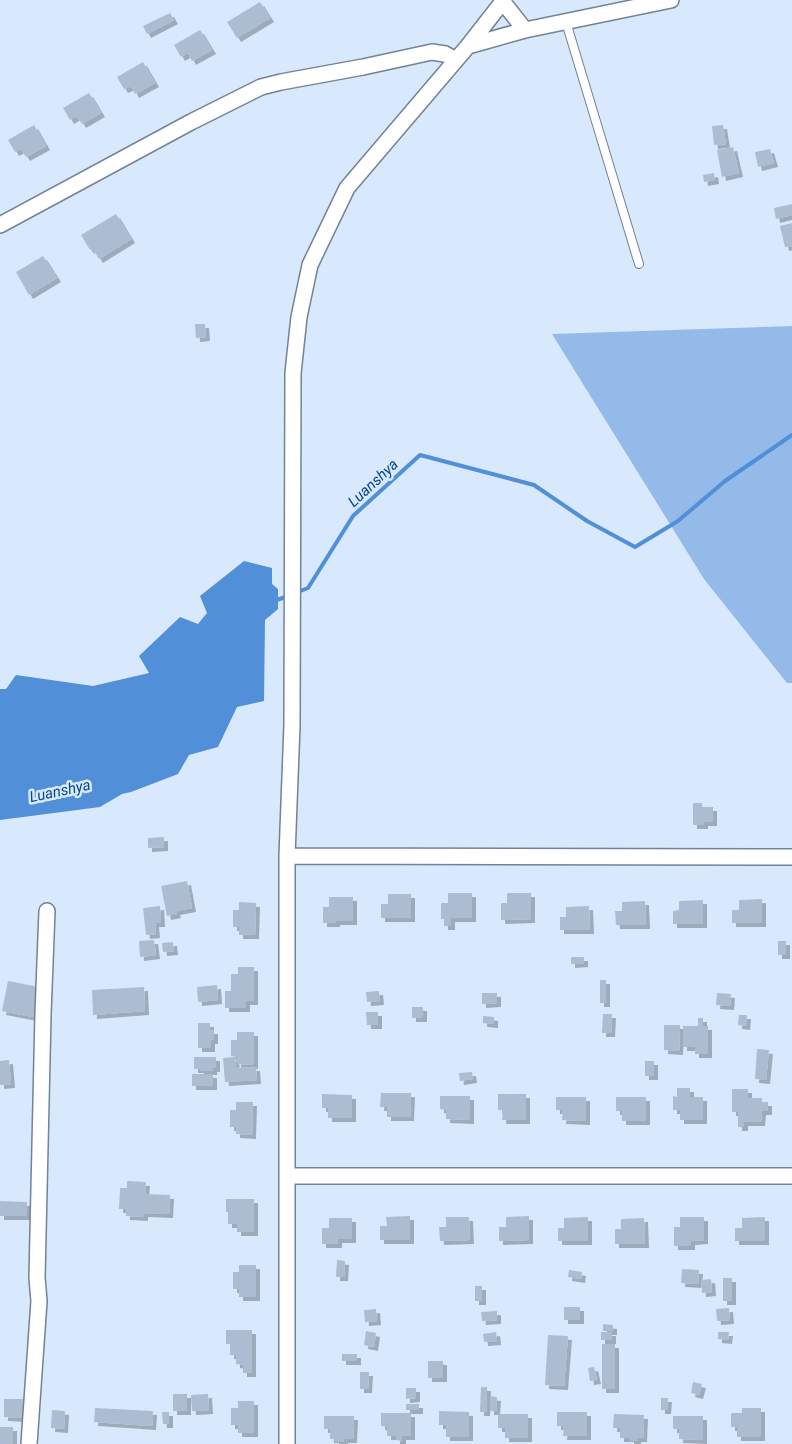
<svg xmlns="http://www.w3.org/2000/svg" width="792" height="1444" viewBox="0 0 792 1444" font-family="Roboto,sans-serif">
<defs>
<filter id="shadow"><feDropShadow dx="4" dy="4" stdDeviation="0" flood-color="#0004"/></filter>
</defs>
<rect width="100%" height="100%" fill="#d8e9fd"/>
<path fill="#93bae9" d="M 792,326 L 792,683 L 787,683 L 704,579 L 552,334 Z"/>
<path fill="#518fd8" d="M 244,561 L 272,568 L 272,584 L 278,589 L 278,609 L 265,620 L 264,701 L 237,707 L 218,747 L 189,755 L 178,774 L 131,792 L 122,794 L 100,807 L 0,820 L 0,689 L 6,689 L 16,675 L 93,686 L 149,673 L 139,656 L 180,617 L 198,624 L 207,613 L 200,596 Z"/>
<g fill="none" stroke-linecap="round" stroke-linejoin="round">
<path stroke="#518fd8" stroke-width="4" d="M 295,593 L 308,588 L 353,516 L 420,455 L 534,485 L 587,521 L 635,547 L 678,521 L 725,481 L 792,435
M 274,601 L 288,596"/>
</g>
<path fill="#adbdd1" filter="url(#shadow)" d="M 260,2 L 270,18 L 237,38 L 227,22 Z
M 170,13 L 174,20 L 147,34 L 143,26 Z
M 200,30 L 212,50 L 192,61 L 188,53 L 181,57 L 174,45 Z
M 143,62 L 155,83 L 135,94 L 131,86 L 124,89 L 117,77 Z
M 89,93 L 101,113 L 82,124 L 77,116 L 70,120 L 63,108 Z
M 34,125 L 46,146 L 26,157 L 21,149 L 15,152 L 8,140 Z
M 723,125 L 726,144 L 714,145 L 712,126 Z
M 733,147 L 739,173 L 722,177 L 717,150 Z
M 770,149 L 774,163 L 758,167 L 755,152 Z
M 714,173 L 715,180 L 704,182 L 703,175 Z
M 792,204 L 792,215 L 776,219 L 774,208 Z
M 116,214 L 131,239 L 99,259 L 92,248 L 90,250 L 81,235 Z
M 792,223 L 792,246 L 785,247 L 780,226 Z
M 43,256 L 57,278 L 29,295 L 16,272 Z
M 195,324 L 205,324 L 206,337 L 196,338 Z
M 693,803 L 702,803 L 702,807 L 713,807 L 713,822 L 704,822 L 704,825 L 693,825 Z
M 164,837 L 164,847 L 148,848 L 148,838 Z
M 187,881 L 192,908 L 176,911 L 177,914 L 167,916 L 161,886 Z
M 448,893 L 472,893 L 472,918 L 451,918 L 451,926 L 444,926 L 444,919 L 441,919 L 441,903 L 448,903 Z
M 507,893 L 531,893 L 531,919 L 501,920 L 501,903 L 507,903 Z
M 388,894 L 411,894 L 411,918 L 381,918 L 381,904 L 388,904 Z
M 329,897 L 353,897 L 353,921 L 336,921 L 336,923 L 323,923 L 323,907 L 329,907 Z
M 762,899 L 762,923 L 732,923 L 732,910 L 739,910 L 739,900 Z
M 703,900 L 703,924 L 673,924 L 673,911 L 679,910 L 679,901 Z
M 645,901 L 646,925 L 616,925 L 615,911 L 622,911 L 622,902 Z
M 239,902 L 256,903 L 255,935 L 239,935 L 239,927 L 233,927 L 233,910 L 239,910 Z
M 160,906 L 161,923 L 155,923 L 156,934 L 146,935 L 143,908 Z
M 589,906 L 590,930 L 560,930 L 560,917 L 566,917 L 566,907 Z
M 154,940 L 156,955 L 140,957 L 139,941 Z
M 778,941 L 786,941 L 786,955 L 778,955 Z
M 173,942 L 174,951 L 163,952 L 162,943 Z
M 571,957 L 584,957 L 584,963 L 571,964 Z
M 238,967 L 254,967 L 254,1001 L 246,1001 L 246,1008 L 225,1008 L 225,991 L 231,991 L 231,974 L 238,974 Z
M 600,980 L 606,980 L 606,1003 L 600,1003 Z
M 8,981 L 39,987 L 33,1017 L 2,1011 Z
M 217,985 L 218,1000 L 198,1002 L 197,987 Z
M 144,987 L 145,1011 L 93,1015 L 92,990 Z
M 379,991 L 380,1001 L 367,1002 L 366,992 Z
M 482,993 L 497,993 L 497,1003 L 482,1004 Z
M 717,993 L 731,994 L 730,1006 L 716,1005 Z
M 412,1007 L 423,1007 L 423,1018 L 412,1018 Z
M 366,1012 L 378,1012 L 378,1025 L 367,1025 Z
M 603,1014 L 612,1014 L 611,1033 L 602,1033 Z
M 739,1015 L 747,1015 L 746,1026 L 738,1025 Z
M 483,1016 L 494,1017 L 494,1024 L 483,1023 Z
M 698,1018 L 703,1018 L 703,1026 L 708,1026 L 708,1054 L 695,1054 L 695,1047 L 683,1047 L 683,1026 L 698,1026 Z
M 198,1023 L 210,1023 L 210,1030 L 214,1030 L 214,1040 L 211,1040 L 211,1048 L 198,1048 Z
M 664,1025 L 680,1025 L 679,1051 L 664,1050 Z
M 237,1032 L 254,1032 L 254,1065 L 237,1064 L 237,1057 L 231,1056 L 231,1040 L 237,1040 Z
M 757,1049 L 769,1050 L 766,1080 L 755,1079 Z
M 194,1057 L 216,1057 L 216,1068 L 213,1068 L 213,1071 L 200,1071 L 200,1069 L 194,1069 Z
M 235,1057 L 236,1068 L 256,1067 L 257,1080 L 225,1082 L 223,1058 Z
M 9,1060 L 11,1084 L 0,1085 L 0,1061 Z
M 645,1061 L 654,1061 L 654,1076 L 645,1076 Z
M 472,1072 L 473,1079 L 460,1081 L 459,1073 Z
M 192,1074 L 213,1074 L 213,1086 L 192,1086 Z
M 677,1088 L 690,1088 L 690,1097 L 703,1097 L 703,1120 L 680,1120 L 680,1110 L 673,1110 L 673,1096 L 677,1097 Z
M 732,1089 L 748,1089 L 748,1098 L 762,1098 L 762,1102 L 768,1102 L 768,1111 L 762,1111 L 761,1122 L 744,1122 L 744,1127 L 738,1127 L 738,1112 L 732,1112 Z
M 381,1093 L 411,1093 L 410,1117 L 387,1117 L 387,1107 L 380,1107 Z
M 322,1094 L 352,1095 L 352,1118 L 328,1118 L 328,1108 L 322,1108 Z
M 498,1094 L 526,1094 L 526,1120 L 502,1120 L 503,1110 L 498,1110 Z
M 440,1096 L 470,1096 L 470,1120 L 446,1119 L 446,1110 L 440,1109 Z
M 556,1097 L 586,1097 L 586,1121 L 562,1120 L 563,1110 L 556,1110 Z
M 616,1097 L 646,1097 L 646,1121 L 622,1121 L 622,1111 L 616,1111 Z
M 236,1102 L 253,1102 L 252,1135 L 236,1134 L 236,1127 L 230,1127 L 230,1110 L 236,1110 Z
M 127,1181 L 146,1182 L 145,1194 L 170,1195 L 169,1214 L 144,1213 L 144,1217 L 126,1216 L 126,1209 L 119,1209 L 120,1188 L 127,1188 Z
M 226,1199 L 254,1199 L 254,1232 L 237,1232 L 237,1224 L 228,1224 L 228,1212 L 226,1212 Z
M 0,1201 L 27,1202 L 27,1216 L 0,1216 Z
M 410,1216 L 410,1240 L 380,1240 L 380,1226 L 387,1226 L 386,1217 Z
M 529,1216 L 529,1240 L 499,1241 L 499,1227 L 506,1227 L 506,1217 Z
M 446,1217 L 469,1217 L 470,1240 L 440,1241 L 439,1227 L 446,1227 Z
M 588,1217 L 588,1241 L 558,1241 L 558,1228 L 564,1228 L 564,1218 Z
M 680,1217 L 704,1217 L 704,1240 L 691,1241 L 691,1246 L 674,1246 L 674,1227 L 680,1227 Z
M 765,1217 L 765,1241 L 735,1241 L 735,1228 L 742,1228 L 742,1218 Z
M 329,1218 L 352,1218 L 352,1239 L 338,1239 L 338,1244 L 322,1244 L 322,1228 L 329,1228 Z
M 644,1218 L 645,1244 L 615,1244 L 615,1229 L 621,1229 L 621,1219 Z
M 337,1260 L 345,1261 L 344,1277 L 336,1277 Z
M 239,1265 L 256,1265 L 256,1297 L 239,1297 L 239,1289 L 233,1289 L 233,1272 L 239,1272 Z
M 682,1269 L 699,1270 L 698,1284 L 681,1283 Z
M 569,1270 L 582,1272 L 581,1279 L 568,1277 Z
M 723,1278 L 732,1278 L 732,1301 L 723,1301 Z
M 711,1279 L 712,1292 L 702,1293 L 701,1280 Z
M 475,1286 L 482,1286 L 482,1301 L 475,1301 Z
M 564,1307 L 580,1307 L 580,1320 L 564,1320 Z
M 729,1308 L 730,1320 L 717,1321 L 716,1309 Z
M 376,1309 L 377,1321 L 365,1322 L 364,1310 Z
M 497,1311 L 497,1320 L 482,1321 L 481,1312 Z
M 603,1324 L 613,1325 L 613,1331 L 603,1331 Z
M 226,1330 L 252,1330 L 252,1373 L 243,1373 L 243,1365 L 236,1364 L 236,1355 L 230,1355 L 230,1344 L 226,1344 Z
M 366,1331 L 376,1333 L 374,1347 L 364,1345 Z
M 496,1332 L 497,1341 L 484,1342 L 483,1334 Z
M 601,1332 L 612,1332 L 612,1340 L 601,1340 Z
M 718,1332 L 729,1332 L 728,1340 L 718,1339 Z
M 548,1335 L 568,1336 L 564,1386 L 545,1385 Z
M 602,1344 L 615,1344 L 615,1389 L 602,1389 Z
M 342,1354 L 357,1354 L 357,1361 L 342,1361 Z
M 428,1361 L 443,1361 L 443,1378 L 428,1378 Z
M 594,1367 L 597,1380 L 590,1381 L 588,1368 Z
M 360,1372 L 369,1372 L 368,1389 L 360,1389 Z
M 693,1382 L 702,1384 L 699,1395 L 691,1393 Z
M 481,1387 L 487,1387 L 486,1412 L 480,1412 Z
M 406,1388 L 416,1388 L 416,1398 L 406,1399 Z
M 173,1394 L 187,1394 L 187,1411 L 173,1411 Z
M 208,1394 L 209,1410 L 192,1411 L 191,1395 Z
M 490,1396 L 497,1397 L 496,1411 L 490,1411 Z
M 661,1398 L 668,1398 L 667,1410 L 661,1410 Z
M 4,1399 L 23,1399 L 22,1418 L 4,1417 Z
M 238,1401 L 254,1401 L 254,1433 L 238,1433 L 238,1425 L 231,1425 L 231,1408 L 238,1408 Z
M 406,1404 L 419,1404 L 419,1410 L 406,1410 Z
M 95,1408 L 153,1411 L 152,1426 L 94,1422 Z
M 742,1408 L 761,1408 L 761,1437 L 737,1437 L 737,1427 L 731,1427 L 731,1413 L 742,1413 Z
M 52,1410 L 65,1411 L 64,1429 L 51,1428 Z
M 439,1411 L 469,1412 L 469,1437 L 446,1437 L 446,1425 L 439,1425 Z
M 162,1412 L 169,1412 L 169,1424 L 163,1424 Z
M 557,1412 L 587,1412 L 587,1436 L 563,1436 L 564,1426 L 557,1426 Z
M 381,1413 L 411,1413 L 411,1436 L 402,1436 L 402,1441 L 396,1440 L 396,1436 L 387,1436 L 387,1427 L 381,1426 Z
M 498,1414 L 528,1414 L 528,1438 L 505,1438 L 505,1428 L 498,1428 Z
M 614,1414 L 644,1415 L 643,1438 L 637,1438 L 637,1441 L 630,1441 L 630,1438 L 620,1438 L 620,1428 L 613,1428 Z
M 324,1416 L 354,1416 L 353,1439 L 344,1439 L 344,1442 L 335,1442 L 335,1439 L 330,1439 L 330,1429 L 324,1429 Z
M 673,1416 L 703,1416 L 703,1440 L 679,1439 L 679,1429 L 673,1429 Z
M 0,1427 L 13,1427 L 13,1444 L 0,1444 Z"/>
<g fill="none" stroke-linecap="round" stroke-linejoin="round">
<g stroke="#738295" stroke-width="10">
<path id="lane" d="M 566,22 L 639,264"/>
</g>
<g stroke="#738295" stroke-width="18">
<path id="street" d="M 503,2 L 525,30
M 468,46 L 525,30 L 671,0
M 0,225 L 191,122 L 261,87 L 281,82 L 363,67 L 432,52 L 445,54 L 456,60
M 287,856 L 792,857
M 287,1176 L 792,1176
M 29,1444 L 39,1301 L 37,1278 L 43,1014 L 47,911
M 287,1444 L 287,856 L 292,725 L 293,373 L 299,317 L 310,265 L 347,188 L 468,46 L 504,0"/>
</g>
<use href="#lane" stroke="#fff" stroke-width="8"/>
<use href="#street" stroke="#fff" stroke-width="15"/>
</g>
<g text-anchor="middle" stroke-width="5" stroke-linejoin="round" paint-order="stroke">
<g font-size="15" font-style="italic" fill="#02488a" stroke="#d8e9fd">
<text transform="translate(373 483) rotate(-43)" y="5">Luanshya</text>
<text transform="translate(60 791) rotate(-12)" y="5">Luanshya</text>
</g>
</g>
</svg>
